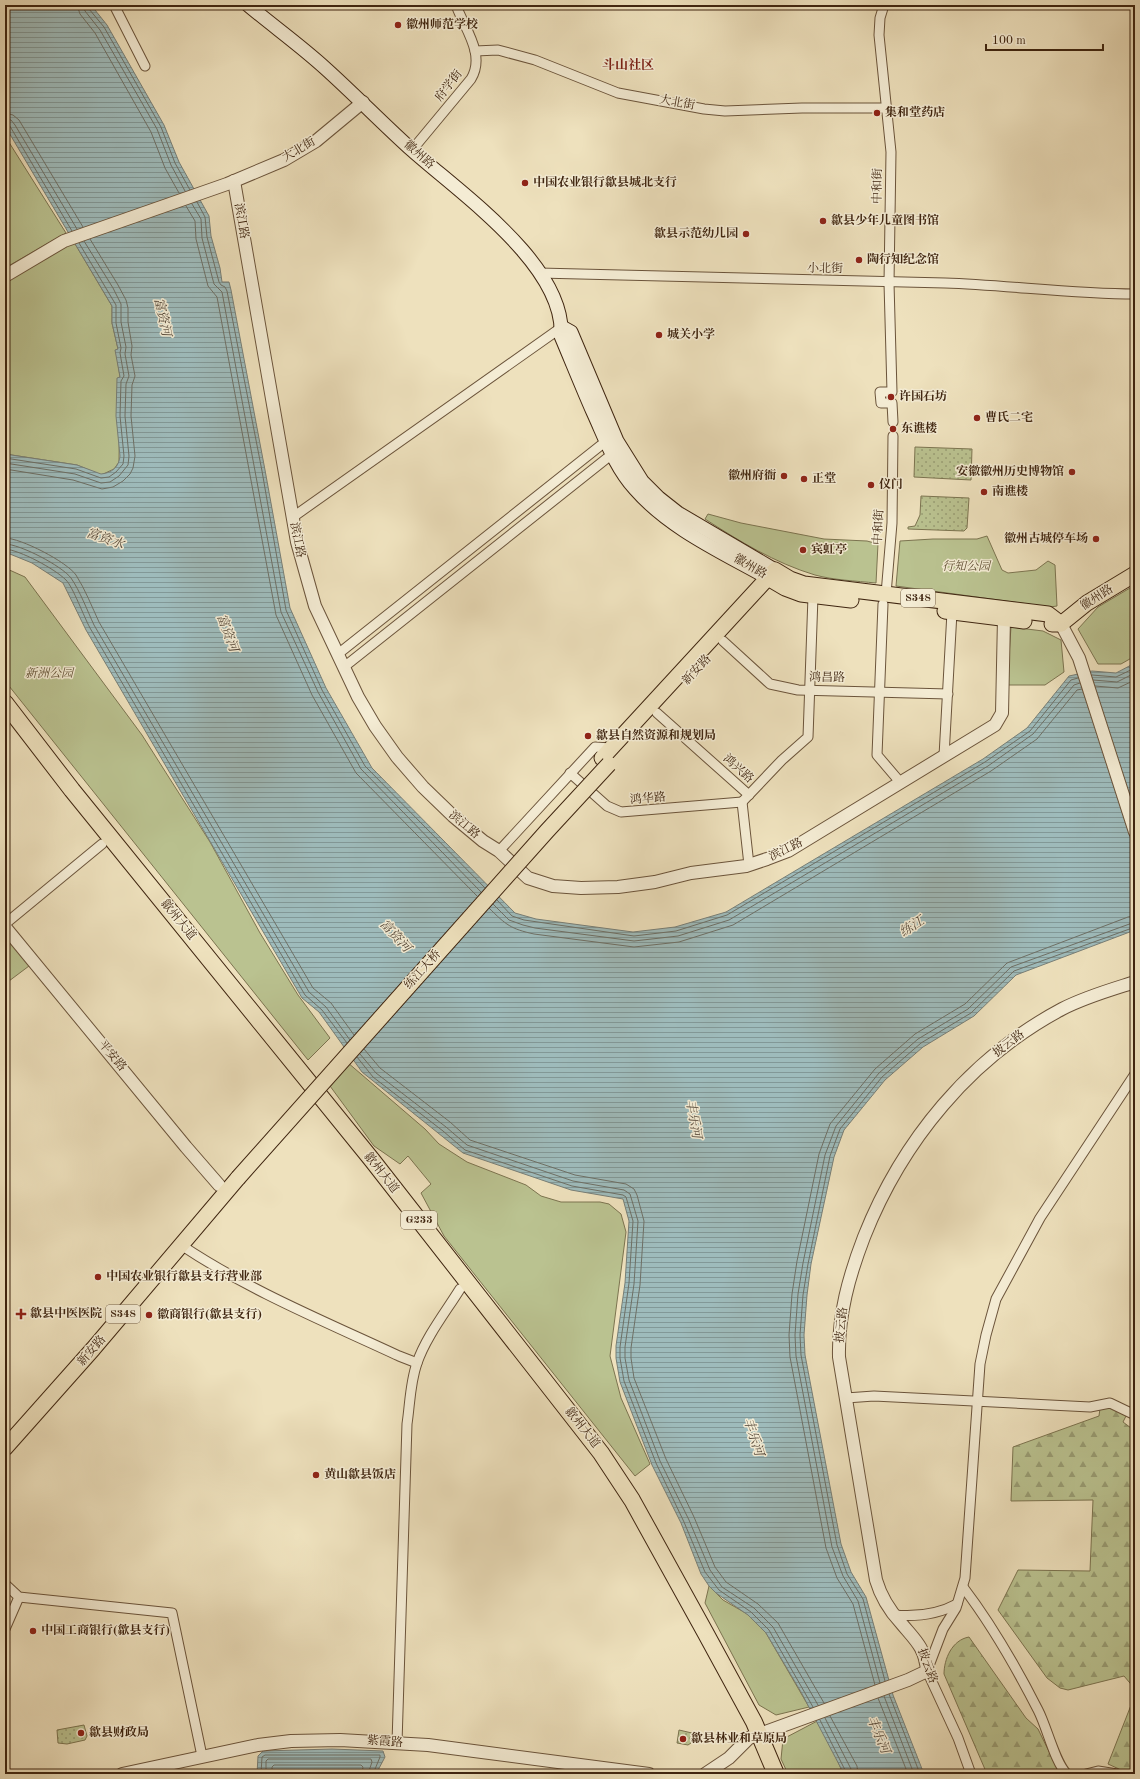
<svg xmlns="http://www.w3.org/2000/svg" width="1140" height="1779" font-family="'Old Standard TT','Noto Serif SC',serif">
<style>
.grass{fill:url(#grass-dots);stroke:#7c7450}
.forest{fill:url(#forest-firs);stroke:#7c7450}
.park{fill:#bac290;stroke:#7c7450}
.water{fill:url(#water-rules);stroke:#787f77}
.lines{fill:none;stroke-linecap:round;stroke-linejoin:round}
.shore{stroke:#6e7066;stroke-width:1}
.minor-casing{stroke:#6b543b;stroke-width:11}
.tertiary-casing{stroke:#6b543b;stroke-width:14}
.secondary-casing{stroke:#3f2510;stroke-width:15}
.primary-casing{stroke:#3f2510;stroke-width:17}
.trunk-casing{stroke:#3f2510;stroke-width:18}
.minor{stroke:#f4ecd4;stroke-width:9}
.tertiary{stroke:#f4ecd4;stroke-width:12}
.secondary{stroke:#f4ecd4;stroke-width:13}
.primary{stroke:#eee1bd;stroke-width:15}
.trunk{stroke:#eee1bd;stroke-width:16}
.primary-bridge-casing{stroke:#3f2510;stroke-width:17;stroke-linecap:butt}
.primary-bridge{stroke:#eee1bd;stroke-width:15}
.poi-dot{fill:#8f2418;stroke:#f4ecd4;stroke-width:1.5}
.labels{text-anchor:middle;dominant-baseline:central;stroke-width:3;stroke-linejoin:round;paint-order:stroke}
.shield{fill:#f4ecd4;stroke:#75614b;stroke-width:1}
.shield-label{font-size:11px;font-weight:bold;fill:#3f2510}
.poi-label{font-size:12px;font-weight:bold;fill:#3f2510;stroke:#f4ecd4;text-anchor:start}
.street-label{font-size:12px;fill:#3f2510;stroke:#f4ecd4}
.park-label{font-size:12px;font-style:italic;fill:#5e4c30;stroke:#f4ecd4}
.neighbourhood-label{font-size:13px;font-weight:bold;fill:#7a1f14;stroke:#f4ecd4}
.water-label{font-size:13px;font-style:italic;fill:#574a3b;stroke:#f4ecd4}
</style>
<defs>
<pattern id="grass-dots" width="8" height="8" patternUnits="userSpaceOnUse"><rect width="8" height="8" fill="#bac290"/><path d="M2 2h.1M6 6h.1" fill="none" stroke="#999d74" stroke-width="1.8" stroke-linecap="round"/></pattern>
<pattern id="forest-firs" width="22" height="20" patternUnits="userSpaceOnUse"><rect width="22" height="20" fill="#bac290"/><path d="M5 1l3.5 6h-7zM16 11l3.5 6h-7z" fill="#999d74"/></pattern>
<pattern id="water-rules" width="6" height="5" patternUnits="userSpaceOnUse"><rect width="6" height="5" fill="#9ebbbb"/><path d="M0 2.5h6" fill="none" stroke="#829897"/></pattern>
</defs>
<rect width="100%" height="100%" fill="#eee1bd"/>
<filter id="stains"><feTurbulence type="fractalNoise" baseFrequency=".005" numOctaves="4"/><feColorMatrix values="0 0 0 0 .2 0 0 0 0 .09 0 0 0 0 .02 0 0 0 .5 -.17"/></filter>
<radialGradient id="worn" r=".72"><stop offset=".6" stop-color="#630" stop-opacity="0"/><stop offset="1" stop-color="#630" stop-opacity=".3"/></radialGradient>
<g class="grass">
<path d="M915,447L972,449L971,480L914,477Z"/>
<path d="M921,496L969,498L967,528L964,531L908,529V527L915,526L920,515Z"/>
<path d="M84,1725L87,1736L85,1740L67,1744L58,1743L57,1730Z"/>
<path d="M679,1730L692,1733L693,1737L691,1743L688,1745L677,1743Z"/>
</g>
<g class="forest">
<path d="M1101,1401L1127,1414L1123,1422L1135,1431V1689L1124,1676L1068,1690L1060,1688L1047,1678L998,1610L1018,1570L1090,1571L1093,1500L1011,1501L1013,1447L1099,1416Z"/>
<path d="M969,1637L1026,1718L1038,1729L1060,1774H987L944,1674C944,1659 952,1640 969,1637Z"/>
<path d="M1135,1695V1774H1130L1108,1764Z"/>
</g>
<g class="park">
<path d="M5,136L66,233L5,268Z"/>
<path d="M74,242L112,306V323L118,349L116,350L120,377L119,462L114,469L101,475L77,465L5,454V280Z"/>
<path d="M708,514L741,523L824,539L867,541L878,544L876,583C856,581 833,580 815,575C775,563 739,541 705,519Z"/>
<path d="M987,536L1002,570L1008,573L1036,570L1048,561L1055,565L1057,606L1050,607L896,586L900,541L933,539H977Z"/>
<path d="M5,568L25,577L142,735L210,842L260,933L298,995L330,1038L308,1060L5,681Z"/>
<path d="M1135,585V656L1121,664H1098L1078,629L1098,607Z"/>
<path d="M1011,627L1043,631L1061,640L1064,672L1045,685H1007Z"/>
<path d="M5,933L28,961L29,966L5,984Z"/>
<path d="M347,1062L425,1129L439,1144L467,1162L526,1185L541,1196L561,1202H600L609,1204L621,1214L626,1232L610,1356L621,1398L650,1464L635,1476L444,1236L421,1193L431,1184L408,1156L400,1164L374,1146L330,1086Z"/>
<path d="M709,1586L723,1600L749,1615L766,1633L809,1707L776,1715L759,1705L705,1603Z"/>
<path d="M821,1719L843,1774H788L781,1759L783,1739Z"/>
</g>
<g class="water">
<path d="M5,5H91L107,25L164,125L179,162L209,216L211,236L220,268L222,282H229L231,290L265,470L290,608L326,688L372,768L515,913L536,919L633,932L675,927L726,912L983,759L1027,728L1069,676L1092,671L1116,673L1135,663V930L1016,975L974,1016L923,1047L885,1080L844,1130L834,1157L811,1264L807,1295L804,1335L805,1355L841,1544L851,1572L866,1597L893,1695L924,1774H844L801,1692L766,1633L748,1615L716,1593L709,1586L701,1574L681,1523L652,1465L620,1382L616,1358V1346L625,1283L629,1221L623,1199L571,1190L463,1153L362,1072L319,1012L302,998L86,630L63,583L32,563L5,552V454L77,465L101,474C112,473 119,467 120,456L116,416L117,378L120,377L115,350L118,349L112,323V306L5,126Z"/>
<path d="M332,1749L383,1751L385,1757L376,1774H257L258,1756L263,1751Z"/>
</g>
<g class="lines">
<g class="shore">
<path d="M77,5L80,14L95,33L151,132L165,168L179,193"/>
<path d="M83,5L85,11L100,30L157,129L171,165L185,191"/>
<path d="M88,5L89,9L104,27L161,127L175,163L190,190"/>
<path d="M5,113L13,115L19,120L83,227"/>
<path d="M5,119L11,120L15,125L77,229"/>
<path d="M5,124L9,125L11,128L72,231"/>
<path d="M197,202L205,217L207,237L219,282L221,285L225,287L227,291L262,471L286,610L322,690L365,766L485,888"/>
<path d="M192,204L201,219L202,238L214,284L222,292L281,612L318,692L361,769L481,892"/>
<path d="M186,206L195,221L196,239L208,286L217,297L276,615L312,695L356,773L477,896"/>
<path d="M5,458L76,469L101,478L109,477L116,472L123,464L124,456L120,416L121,381L124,376L120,353L121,348L116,323V305L79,243"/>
<path d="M5,463L75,474L101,483L110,482L119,476L128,465L129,456L125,416L126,384L129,376L125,354L126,347L121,322V304L113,288L84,241"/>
<path d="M5,469L73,480L102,489L113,487L123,481L130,474L133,468L135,456L131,416L132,385L135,376L131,355L132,346L128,322V308L126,300L118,285L90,239"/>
<path d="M5,538C21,538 67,562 76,575C85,589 92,607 99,622L313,988L331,1003L354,1035"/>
<path d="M5,544C20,544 62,566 71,578C80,591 87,610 94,625L309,992L326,1007L350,1040"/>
<path d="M5,549C20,550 55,569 66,580C73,587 84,617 90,628L305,995L322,1010L347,1043"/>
<path d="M1092,675L1116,677L1135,668"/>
<path d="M1093,680L1117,682L1135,673"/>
<path d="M1095,686L1118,688L1135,680"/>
<path d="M497,900L512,916L524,920L634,936L676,931L727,915L985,762L1030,731L1071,680L1078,678"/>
<path d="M493,904L509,920L523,925L535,928L634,941L678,936L729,920L988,766L1033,734L1074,685L1080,683"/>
<path d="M489,908C506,925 511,929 534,934L634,947L679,942L733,925L991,771L1037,739L1077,690L1082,689"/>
<path d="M364,1049L380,1068L450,1122L470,1140L575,1175L626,1184L634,1189L637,1195L644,1221L640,1285L631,1348V1358L634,1378L666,1459L694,1517L715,1567L726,1582L758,1604L778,1623L824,1703"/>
<path d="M360,1054L376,1073L446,1127L467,1145L573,1181L624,1190L630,1194L638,1221L634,1284L625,1347V1358L629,1380L660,1461L689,1520L710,1570L722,1587L754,1608L773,1627L818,1705"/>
<path d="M357,1057L373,1077L443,1131L465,1150L572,1186L623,1195L626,1197L633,1221L629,1283L620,1347V1358L624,1381L656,1463L684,1522L705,1572L719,1590L751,1612L769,1630L813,1707"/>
<path d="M885,1681L863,1599L847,1574L837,1545L801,1355L800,1335L803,1295L808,1264L830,1156L840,1129L882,1077L921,1043L971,1013L1014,971L1135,927"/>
<path d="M880,1683L858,1601L843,1576L832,1547L796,1356L795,1335L798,1294L803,1263L825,1155L836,1126L879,1073L918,1039L968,1009L1011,967L1135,922"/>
<path d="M875,1685L853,1604L837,1578L826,1548L790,1357L789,1335L792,1294L797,1261L819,1154L830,1124L875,1069L915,1034L965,1004L1007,963L1128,917L1135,916"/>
<path d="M889,1694L920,1774"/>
<path d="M884,1696L914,1774"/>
<path d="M878,1698L908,1774"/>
<path d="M830,1716L857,1766L858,1774"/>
<path d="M825,1718L851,1769L852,1774"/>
<path d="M820,1720L847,1774"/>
<path d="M261,1774L262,1757L265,1755H380V1757L373,1774"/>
<path d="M266,1774V1761L268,1759H371L372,1762L368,1774"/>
<path d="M272,1774V1767L274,1765H361L363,1767L362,1774"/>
</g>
<g class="minor-casing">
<g id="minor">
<path d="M114,5L145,66"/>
<path d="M884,5L880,18L879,35L891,152L889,283L892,392H880L881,403H892L893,422"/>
<path d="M475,51L498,50L535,60L618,93L704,109L725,111L802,108H887"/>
<path d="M412,150L471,79C486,54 464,28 456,5"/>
<path d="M539,273C674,277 809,279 945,283C1008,285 1071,294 1135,294"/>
<path d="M293,517L562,327"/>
<path d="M886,594L892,523L893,436"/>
<path d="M883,604L877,755L900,782"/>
<path d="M723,641L770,684L798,690L948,694"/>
<path d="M338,654L610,438"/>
<path d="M344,667L616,451"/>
<path d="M657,713L749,795"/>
<path d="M944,756L952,612"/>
<path d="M570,773L607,806L621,812L742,802"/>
<path d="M742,802L782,760L808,737L813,596"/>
<path d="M742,802L749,865"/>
<path d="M499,851L595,747L611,748"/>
<path d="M5,924L102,844"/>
<path d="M181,1245C248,1290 326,1322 399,1356L417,1363"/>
<path d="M846,1398L874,1396L1090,1407L1110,1403L1135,1415"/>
<path d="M5,1584L19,1597L172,1613L202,1756"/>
<path d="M963,1587C992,1625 1016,1667 1038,1710C1047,1727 1055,1763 1067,1774"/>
<path d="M894,1615C917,1617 937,1615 957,1604"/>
<path d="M5,1629L19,1597"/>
<path d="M397,1743L407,1424C410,1404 410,1383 417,1363C426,1337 445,1313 460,1289"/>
<path d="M971,1774L958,1738L927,1671L943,1629L956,1608L965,1578L980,1364L986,1335L996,1299L1040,1218L1135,1074"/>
<path d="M1086,1774L1098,1771L1117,1774"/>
</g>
</g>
<g class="tertiary-casing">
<g id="tertiary">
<path d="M234,181L297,542L315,606L358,697L375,726L397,757L423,787L453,816L483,841L499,851L528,878L553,886L581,888L618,887L655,882L691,873L746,866L767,859L788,851L995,725L1002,713L1004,618"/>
<path d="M5,276L64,241L227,184L284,160L316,141L363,102"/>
<path d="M1061,624L1079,658L1135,832"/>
<path d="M5,927L186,1147L219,1185"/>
<path d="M122,1774L258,1745L291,1741L340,1740L428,1745L649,1774"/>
<path d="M705,1774L729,1758L749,1738L908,1680L927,1671C925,1647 915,1640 901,1623C889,1610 881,1597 876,1580L839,1357C838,1315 849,1276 864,1237C902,1141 970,1058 1062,1009C1085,997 1110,990 1135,982"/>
</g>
</g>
<g class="secondary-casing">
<g id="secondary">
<path d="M248,5C273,26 301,46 325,68C355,95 383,124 413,151C460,193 566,266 561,336C572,362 582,387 593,412C605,438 615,467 635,489C670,529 722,552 768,578"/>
<path d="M562,327L571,332L617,441L642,481L659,498L678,513L775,570"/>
</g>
</g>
<g class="primary-casing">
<g id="primary">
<path d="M768,578L785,588L801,594L851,600"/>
<path d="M945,611L1024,621"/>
<path d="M1052,624H1061L1087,603L1135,574"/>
<path d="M602,758L775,570L790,579L804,584L1048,614L1061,624"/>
<path d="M5,1448L93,1349L238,1178"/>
</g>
</g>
<g class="trunk-casing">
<path id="trunk" d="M5,703L72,790L372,1160L601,1453L632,1500L705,1632L754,1722L776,1774"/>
</g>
<use href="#minor" class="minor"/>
<use href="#tertiary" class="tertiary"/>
<use href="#secondary" class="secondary"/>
<use href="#primary" class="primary"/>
<use href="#trunk" class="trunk"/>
<g class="primary-bridge-casing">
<path id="primary-bridge" d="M238,1178L547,831L609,764"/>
</g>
<use href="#primary-bridge" class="primary-bridge"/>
</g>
<g class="poi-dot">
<circle cx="398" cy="25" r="4"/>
<circle cx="877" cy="113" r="4"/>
<circle cx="525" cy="183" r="4"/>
<circle cx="823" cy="221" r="4"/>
<circle cx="746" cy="234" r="4"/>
<circle cx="859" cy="260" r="4"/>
<circle cx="659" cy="335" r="4"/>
<circle cx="891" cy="397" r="4"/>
<circle cx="977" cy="418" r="4"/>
<circle cx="893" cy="429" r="4"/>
<circle cx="1072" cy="472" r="4"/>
<circle cx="784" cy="476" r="4"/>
<circle cx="804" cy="479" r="4"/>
<circle cx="871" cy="485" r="4"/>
<circle cx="984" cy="492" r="4"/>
<circle cx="1096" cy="539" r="4"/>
<circle cx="803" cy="550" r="4"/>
<circle cx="588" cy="736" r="4"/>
<circle cx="98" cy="1277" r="4"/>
<path d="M19 1308h4v4h4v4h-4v4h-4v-4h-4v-4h4z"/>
<circle cx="149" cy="1315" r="4"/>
<circle cx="316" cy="1475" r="4"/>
<circle cx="33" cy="1631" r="4"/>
<circle cx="81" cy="1733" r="4"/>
<circle cx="683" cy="1739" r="4"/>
</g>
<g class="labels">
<g class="shield">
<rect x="901" y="589" width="34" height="18" rx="3"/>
<rect x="401" y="1211" width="36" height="18" rx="3"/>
<rect x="106" y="1305" width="34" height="18" rx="3"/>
</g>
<g class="shield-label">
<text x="918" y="598">S348</text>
<text x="419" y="1220">G233</text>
<text x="123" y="1314">S348</text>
</g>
<g class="poi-label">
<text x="406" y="25">徽州师范学校</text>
<text x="885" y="113">集和堂药店</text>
<text x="533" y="183">中国农业银行歙县城北支行</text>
<text x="831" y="221">歙县少年儿童图书馆</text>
<text x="738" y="234" text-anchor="end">歙县示范幼儿园</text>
<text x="867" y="260">陶行知纪念馆</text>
<text x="667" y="335">城关小学</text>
<text x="899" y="397">许国石坊</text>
<text x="985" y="418">曹氏二宅</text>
<text x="901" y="429">东谯楼</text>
<text x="1064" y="472" text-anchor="end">安徽徽州历史博物馆</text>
<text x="776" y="476" text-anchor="end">徽州府衙</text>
<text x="812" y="479">正堂</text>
<text x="879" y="485">仪门</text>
<text x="992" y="492">南谯楼</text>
<text x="1088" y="539" text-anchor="end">徽州古城停车场</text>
<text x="811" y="550">宾虹亭</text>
<text x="596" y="736">歙县自然资源和规划局</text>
<text x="106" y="1277">中国农业银行歙县支行营业部</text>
<text x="30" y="1314">歙县中医医院</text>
<text x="157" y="1315">徽商银行(歙县支行)</text>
<text x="324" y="1475">黄山歙县饭店</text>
<text x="41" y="1631">中国工商银行(歙县支行)</text>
<text x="89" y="1733">歙县财政局</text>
<text x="691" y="1739">歙县林业和草原局</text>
</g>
<g class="street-label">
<text transform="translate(449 86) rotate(-52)">府学街</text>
<text transform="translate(677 103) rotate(10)">大北街</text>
<text transform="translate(299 150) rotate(-31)">大北街</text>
<text transform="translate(419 155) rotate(42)">徽州路</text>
<text transform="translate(878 186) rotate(-89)">中和街</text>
<text transform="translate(241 221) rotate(80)">滨江路</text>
<text transform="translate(825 269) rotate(1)">小北街</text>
<text transform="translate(879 527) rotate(-87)">中和街</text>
<text transform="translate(297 540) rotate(79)">滨江路</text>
<text transform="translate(750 567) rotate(30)">徽州路</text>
<text transform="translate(1097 598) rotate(-33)">徽州路</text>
<text transform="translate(697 670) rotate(-47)">新安路</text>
<text transform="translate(827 678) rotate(1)">鸿昌路</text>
<text transform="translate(738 769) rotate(42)">鸿兴路</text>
<text transform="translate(648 799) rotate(-5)">鸿华路</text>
<text transform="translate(464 825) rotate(40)">滨江路</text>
<text transform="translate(786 850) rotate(-26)">滨江路</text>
<text transform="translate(178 920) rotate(51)">歙州大道</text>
<text transform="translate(423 970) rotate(-48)">练江大桥</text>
<text transform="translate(1009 1044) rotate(-37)">披云路</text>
<text transform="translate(112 1056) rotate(50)">平安路</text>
<text transform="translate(381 1173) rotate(52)">歙州大道</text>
<text transform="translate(842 1325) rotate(-84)">披云路</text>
<text transform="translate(92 1351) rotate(-49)">新安路</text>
<text transform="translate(582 1428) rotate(52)">歙州大道</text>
<text transform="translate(927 1666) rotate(70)">披云路</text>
<text transform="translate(385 1742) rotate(4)">紫霞路</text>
</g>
<g class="park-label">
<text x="966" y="567">行知公园</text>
<text x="49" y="674">新洲公园</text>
</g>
<g class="neighbourhood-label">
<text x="628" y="65">斗山社区</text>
</g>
<g class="water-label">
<text transform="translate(162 317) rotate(78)">富资河</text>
<text transform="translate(105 539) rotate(19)">富资水</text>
<text transform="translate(227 633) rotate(70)">富资河</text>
<text transform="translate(912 927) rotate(-33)">练江</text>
<text transform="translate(395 936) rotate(47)">富资河</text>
<text transform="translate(693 1119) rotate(80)">丰乐河</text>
<text transform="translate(753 1437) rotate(72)">丰乐河</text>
<text transform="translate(878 1735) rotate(67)">丰乐河</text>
</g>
</g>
<rect width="1140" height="1779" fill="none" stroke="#eee1bd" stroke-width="20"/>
<rect x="6" y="6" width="1128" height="1767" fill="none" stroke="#3f2510" stroke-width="2"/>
<rect x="10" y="10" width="1120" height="1759" fill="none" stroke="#3f2510"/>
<path d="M986 44v6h117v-6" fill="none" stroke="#3f2510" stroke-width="2"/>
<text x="992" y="44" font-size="12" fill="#3f2510" stroke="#f4ecd4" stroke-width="3" paint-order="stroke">100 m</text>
<rect width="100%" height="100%" filter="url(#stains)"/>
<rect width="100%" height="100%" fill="url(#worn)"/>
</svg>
